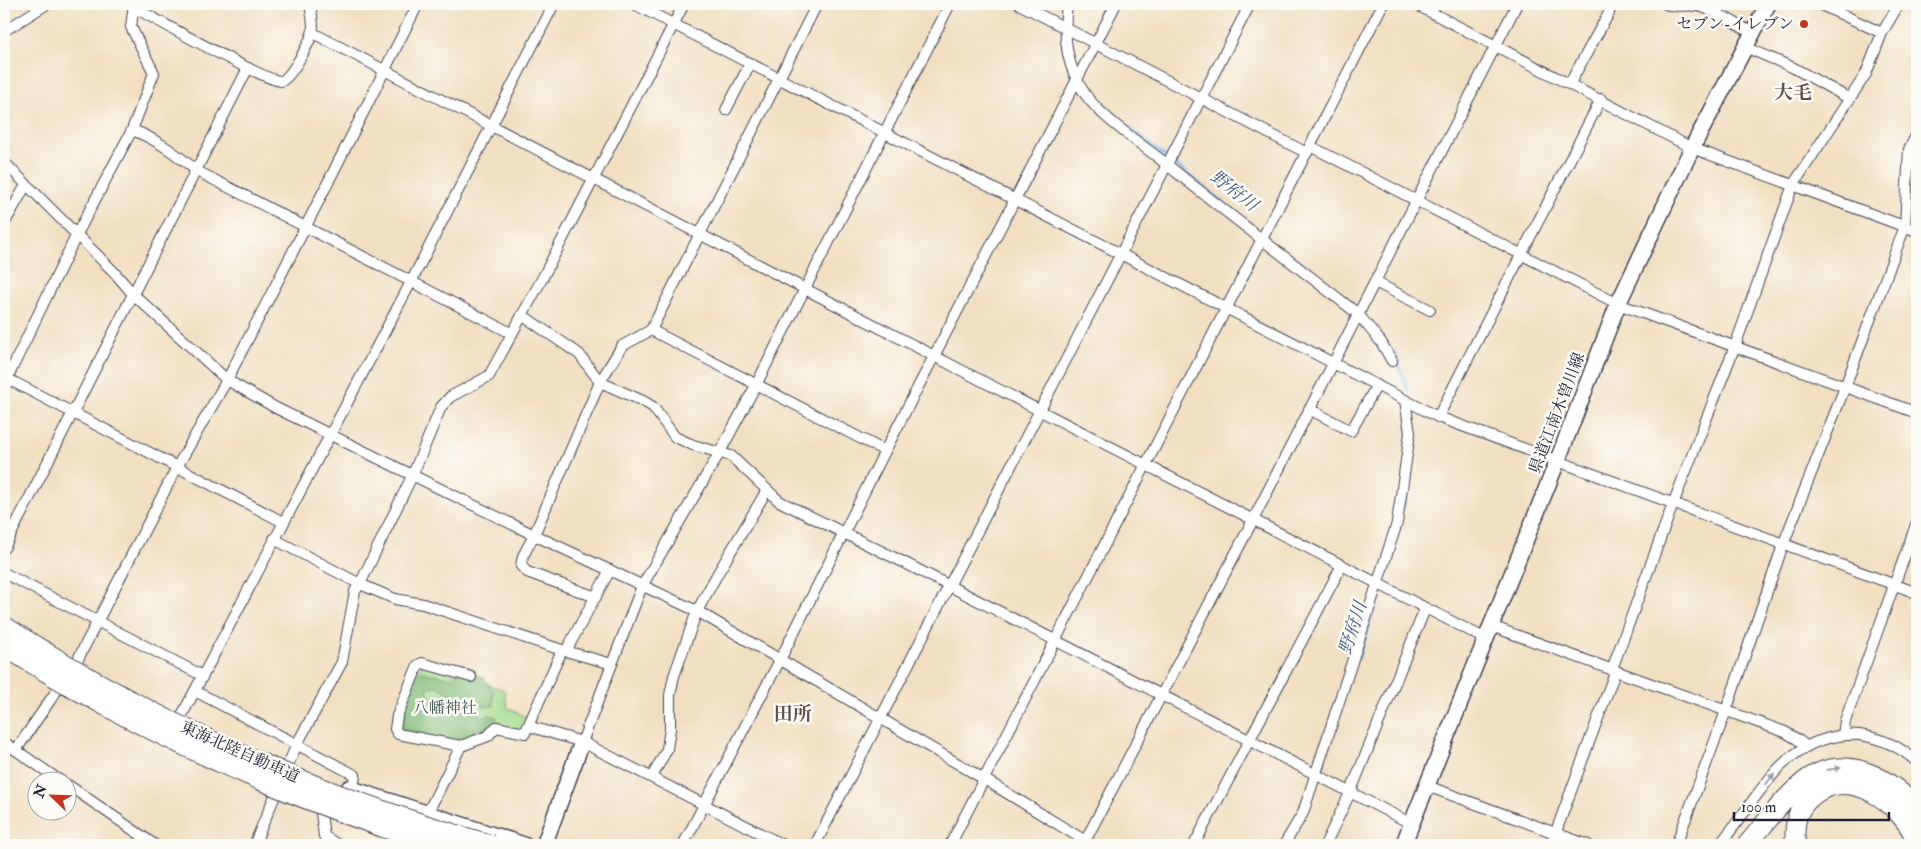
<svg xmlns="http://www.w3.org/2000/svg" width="1921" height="849" font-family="'IM FELL Double Pica','Noto Serif JP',serif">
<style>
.green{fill:#a2db8d;stroke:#627e64}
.forest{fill:#81bb78;stroke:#526e5a}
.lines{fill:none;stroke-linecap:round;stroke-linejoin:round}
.stream{stroke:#75aee5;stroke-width:3}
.street-casing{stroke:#413e4f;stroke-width:12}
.secondary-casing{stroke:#413e4f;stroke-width:18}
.highway-casing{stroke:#413e4f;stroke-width:21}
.street{stroke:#fff;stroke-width:10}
.secondary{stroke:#fff;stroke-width:15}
.highway{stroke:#fff;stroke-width:19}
.highway-bridge-casing{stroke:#413e4f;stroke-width:21;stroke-linecap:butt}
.highway-bridge{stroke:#fff;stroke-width:19}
.oneway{fill:#9c9ca7}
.poi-dot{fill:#c8321e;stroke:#fdfcf7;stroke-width:2}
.labels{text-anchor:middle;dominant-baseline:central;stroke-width:5;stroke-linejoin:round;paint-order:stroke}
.poi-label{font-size:16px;fill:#22223b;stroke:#fdfcf7;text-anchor:end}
.street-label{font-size:16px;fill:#22223b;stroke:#fdfcf7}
.park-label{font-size:16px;fill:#485a54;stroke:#fdfcf7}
.water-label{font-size:18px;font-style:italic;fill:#435a7f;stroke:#fdfcf7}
.quarter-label{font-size:19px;font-weight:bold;fill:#634f4a;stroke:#fdfcf7}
</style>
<rect width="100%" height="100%" fill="#fdfcf7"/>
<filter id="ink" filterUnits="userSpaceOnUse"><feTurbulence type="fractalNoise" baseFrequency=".02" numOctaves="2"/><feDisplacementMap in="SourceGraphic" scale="10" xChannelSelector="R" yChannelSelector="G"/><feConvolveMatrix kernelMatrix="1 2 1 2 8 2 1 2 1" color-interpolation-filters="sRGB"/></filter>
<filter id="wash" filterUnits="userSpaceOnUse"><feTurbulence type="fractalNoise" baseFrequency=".0096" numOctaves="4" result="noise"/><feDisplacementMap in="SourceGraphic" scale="20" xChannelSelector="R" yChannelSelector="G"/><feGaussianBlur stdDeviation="1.12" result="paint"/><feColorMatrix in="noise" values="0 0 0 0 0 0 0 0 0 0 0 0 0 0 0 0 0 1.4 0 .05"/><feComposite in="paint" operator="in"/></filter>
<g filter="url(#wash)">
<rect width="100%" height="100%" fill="#f1dfc1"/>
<path class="green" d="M422,663L504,690L508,708L528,718L525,733L496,727L461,746L398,734Z"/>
<path class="forest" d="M463,667H471L477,675L484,678L494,693L493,698L494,706L485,707L477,702L465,701L457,695L447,692L437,686L427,688L428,695L439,703H450L459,711H472L482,717L489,715L497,717L496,724L484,736L466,742L457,740L450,744L402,734L394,719L416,671L452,678Z"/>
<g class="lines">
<g class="stream">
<path d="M1071,44L1078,69"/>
<path d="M1081,78L1100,102L1128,127L1254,227"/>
<path d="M1294,258L1352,303"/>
<path d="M1393,352L1397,359L1408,391"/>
<path d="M1404,506L1410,467"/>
<path d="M1358,659L1379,593"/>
<path d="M1321,775L1325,762"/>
</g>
</g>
</g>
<g filter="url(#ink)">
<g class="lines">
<g class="street-casing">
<g id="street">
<path d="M634,4L1438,417L1917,593"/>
<path d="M1019,4L1307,153"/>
<path d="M1067,4C1063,37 1066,66 1085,94C1102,118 1137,141 1160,159C1225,212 1292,262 1358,314L1381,342L1392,361"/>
<path d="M1415,4L1692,148L1917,231"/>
<path d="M1666,4C1677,8 1688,4 1698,6C1717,11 1736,24 1753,33"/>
<path d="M1819,4L1882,33"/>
<path d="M133,7C154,18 267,82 281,81C290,80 309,43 312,34C315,26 311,12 310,4"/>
<path d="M4,31L47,4"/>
<path d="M313,33L986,383L1486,639"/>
<path d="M1745,47L1794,68L1850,99"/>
<path d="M1570,83L1609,13L1610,4"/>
<path d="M726,110L750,64"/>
<path d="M132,130C157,139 176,154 197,171L511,333"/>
<path d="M1310,146L1618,304L1917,413"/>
<path d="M4,162L114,272L133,294L227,380L276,408L534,535L697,611L984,779L1092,845"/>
<path d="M4,224L26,185"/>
<path d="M1375,282L1430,310"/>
<path d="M522,315L579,354L600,382L622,346L651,330L817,4"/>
<path d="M651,330L885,451"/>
<path d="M4,377L283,522"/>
<path d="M4,385L76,236L132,130L154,73L131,27L134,4"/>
<path d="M1309,409L1351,431L1377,385"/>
<path d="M1438,417L1601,99"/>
<path d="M274,539L360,584L395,599L423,604L562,650L612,664"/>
<path d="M4,548L248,68"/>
<path d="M4,573L203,676"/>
<path d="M596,597L527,572L521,566L523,556L534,535L600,382L643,401L653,407L675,437L693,445L731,456L779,501L905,563L1412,824"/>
<path d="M1491,626L1785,732L1797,739L1806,746"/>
<path d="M566,651L610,570"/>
<path d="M471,677L422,663L418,665L397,716L395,729L398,734L461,746L488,736L496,727L525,733L562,650"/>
<path d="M195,691L355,775L353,790"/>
<path d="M181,717L411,282L554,4"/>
<path d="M528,726L582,742L783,845"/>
<path d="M1843,735L1845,721L1917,522"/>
<path d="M4,742L62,782"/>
<path d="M582,742L642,586L720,452L756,385L950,4"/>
<path d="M16,750L77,661L177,467L227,380L306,226L418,4"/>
<path d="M652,777L667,749L670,729V695L674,676L697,611L718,573L767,490"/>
<path d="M68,785L155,845"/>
<path d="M1427,786L1588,845"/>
<path d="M321,813L324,836L338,845"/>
<path d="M425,818L461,746"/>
<path d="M254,845L297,744L342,662L355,591L360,584L413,474L441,407L450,397L489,376L543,277L684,4"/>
<path d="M683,845L781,658L885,451L1116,4"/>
<path d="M815,845L1250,4"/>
<path d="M950,845L1383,4"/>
<path d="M1083,845L1253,520L1517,4"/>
<path d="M1194,845L1342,565"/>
<path d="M1284,845L1303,813L1397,523L1410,433L1405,400"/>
<path d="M1325,845L1350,793L1425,609"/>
<path d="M1551,845L1614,675L1612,669L1673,504L1735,346L1793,185L1866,74L1882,33L1899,4"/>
<path d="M1676,845L1726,711L1783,545L1845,387L1905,226L1909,149L1917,134"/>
<path d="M1719,845C1753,807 1775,751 1829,738C1839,735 1849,734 1859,735C1881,738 1901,747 1917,762"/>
</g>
</g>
<g class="secondary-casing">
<g id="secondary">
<path d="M349,788L524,845"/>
<path d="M544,845L582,742"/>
<path d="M1403,845L1557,462L1618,304L1692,148L1768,4"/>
</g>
</g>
<g class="highway-casing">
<g id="highway">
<path d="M1747,845C1764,825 1793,785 1816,774C1853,756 1893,781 1917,809"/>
<path d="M1796,845C1793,826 1796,810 1811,797C1850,764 1902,804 1917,842"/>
</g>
</g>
<use href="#street" class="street"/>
<use href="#secondary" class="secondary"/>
<use href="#highway" class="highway"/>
<g class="highway-bridge-casing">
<g id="highway-bridge">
<path d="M4,626C154,723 320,796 492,845"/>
<path d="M4,646C138,732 283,796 435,845"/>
</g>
</g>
<use href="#highway-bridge" class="highway-bridge"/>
</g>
<defs><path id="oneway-solid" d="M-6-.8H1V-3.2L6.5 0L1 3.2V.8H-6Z" transform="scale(1.25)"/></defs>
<g class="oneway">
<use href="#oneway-solid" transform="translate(1834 769) rotate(-8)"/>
<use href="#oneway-solid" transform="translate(1770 779) rotate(-53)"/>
</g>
</g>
<circle class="poi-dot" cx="1804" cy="24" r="5"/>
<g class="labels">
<g class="poi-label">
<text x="1794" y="24">セブン-イレブン</text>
</g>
<g class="street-label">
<text transform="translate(1557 413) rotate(-69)">県道江南木曽川線</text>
<text transform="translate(240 752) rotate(24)">東海北陸自動車道</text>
</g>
<g class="park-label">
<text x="445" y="708">八幡神社</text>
</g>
<g class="water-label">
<text transform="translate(1234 191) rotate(38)">野府川</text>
<text transform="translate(1353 628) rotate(-72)">野府川</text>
</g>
<g class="quarter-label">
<text x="1793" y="93">大毛</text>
<text x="793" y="714">田所</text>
</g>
</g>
<rect width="1921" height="849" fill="none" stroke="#fdfcf7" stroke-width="20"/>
<g transform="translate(52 796) rotate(293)"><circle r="24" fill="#fdfcf7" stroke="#a5a5ac"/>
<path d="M0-4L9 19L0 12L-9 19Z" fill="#c8321e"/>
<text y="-8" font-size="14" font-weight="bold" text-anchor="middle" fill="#22223b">N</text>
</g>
<path d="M1734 812v8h155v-8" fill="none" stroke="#22223b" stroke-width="2.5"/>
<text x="1741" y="812" font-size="15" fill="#22223b" stroke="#fdfcf7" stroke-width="4" paint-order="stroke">100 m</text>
</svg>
